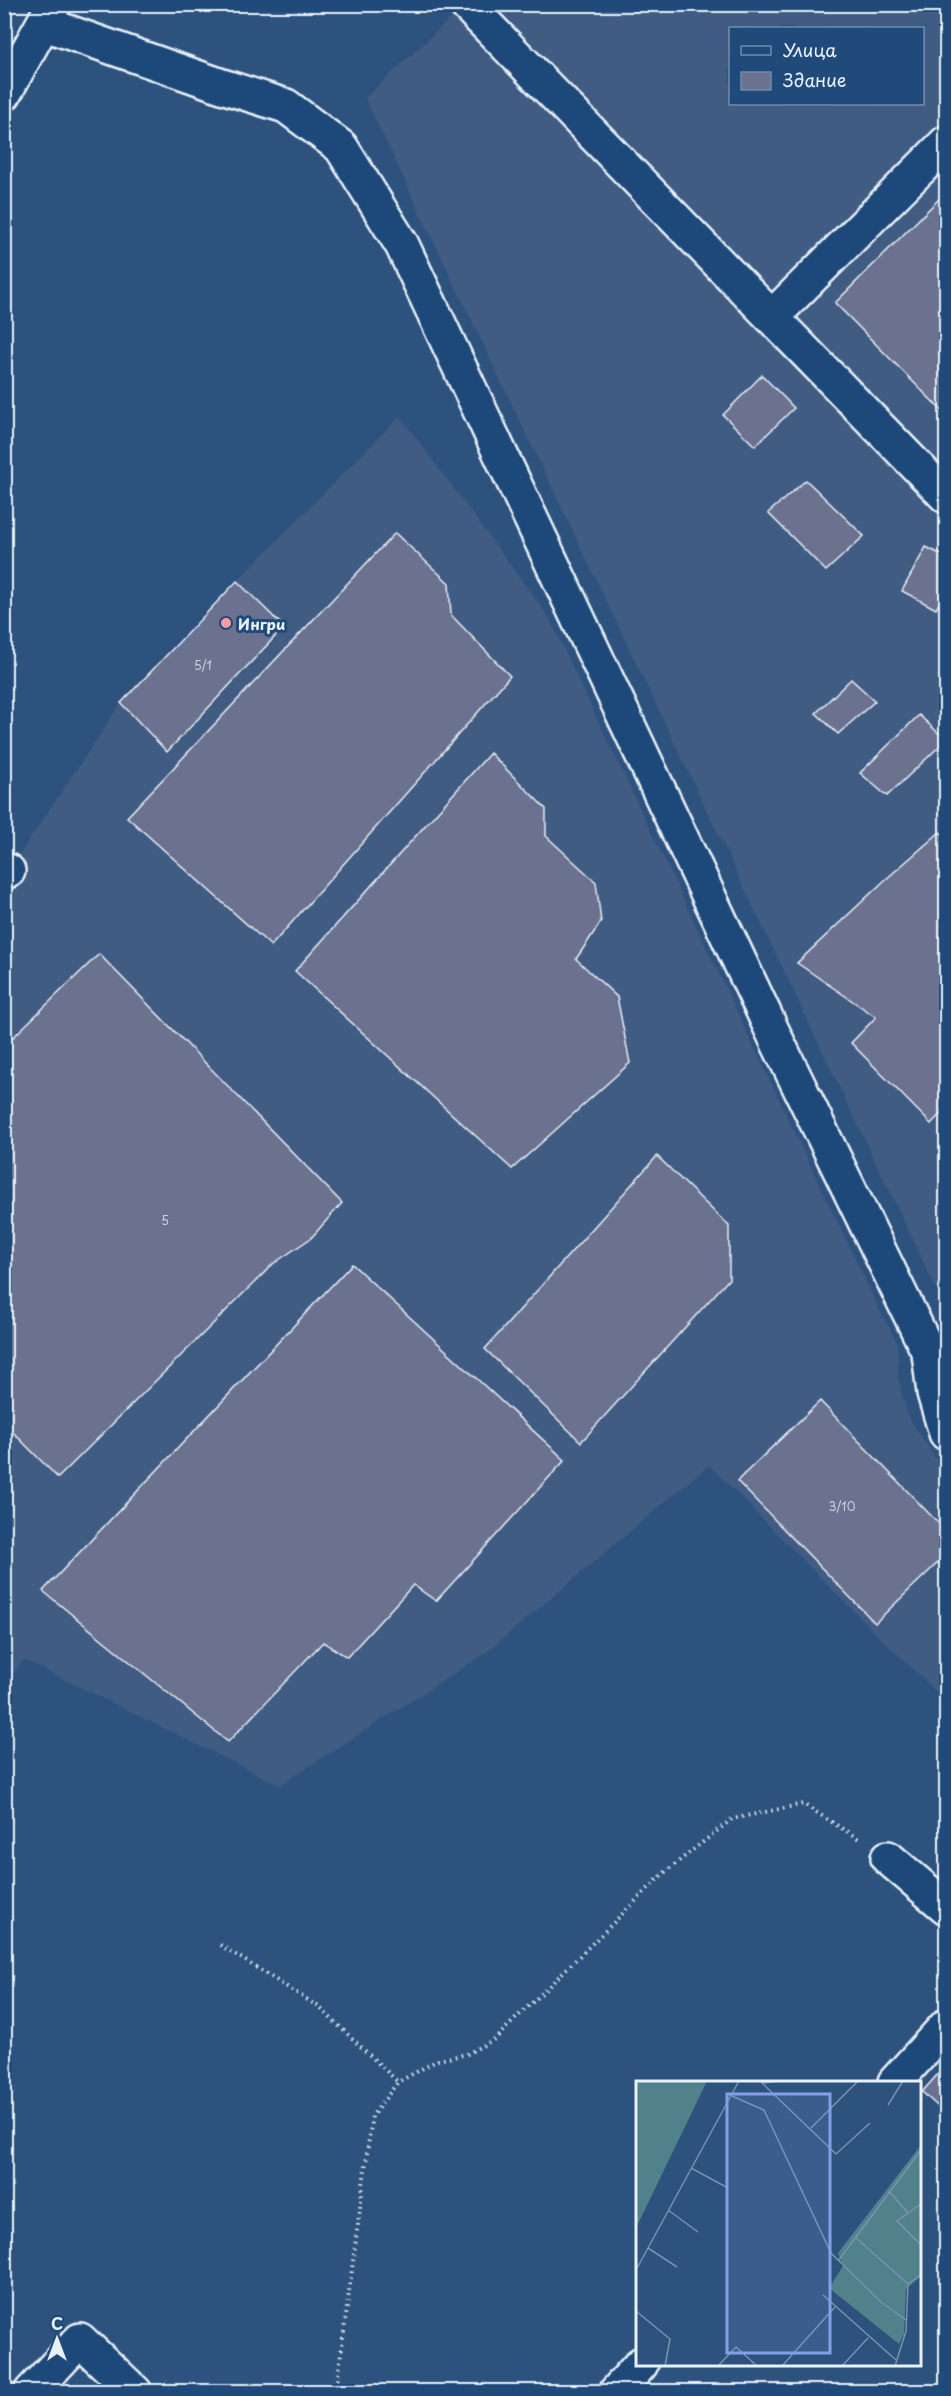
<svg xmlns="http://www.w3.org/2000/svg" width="951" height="2396" font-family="'Playpen Sans',sans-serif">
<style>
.built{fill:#405c83;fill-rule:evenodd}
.building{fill:#6b728f;stroke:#e8f1f8;stroke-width:1.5}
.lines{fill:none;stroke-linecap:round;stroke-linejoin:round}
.minor-casing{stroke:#e8f1f8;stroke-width:38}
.path{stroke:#e8f1f8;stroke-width:4;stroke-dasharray:1.5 4.5;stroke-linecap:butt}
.minor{stroke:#1f4a7a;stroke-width:33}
.poi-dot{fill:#ff9aa2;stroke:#1f4a7a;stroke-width:2}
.labels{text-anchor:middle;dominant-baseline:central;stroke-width:6;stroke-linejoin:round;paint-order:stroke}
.number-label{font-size:12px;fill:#c9d1de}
.poi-label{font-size:15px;font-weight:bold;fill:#e8f1f8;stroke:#1f4a7a;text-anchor:start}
.inset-road{fill:none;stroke:#7892af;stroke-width:1.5}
.view{fill:#82a0e8;fill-opacity:0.15;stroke:#82a0e8;stroke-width:3}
.inset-edge{fill:none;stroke:#e8f1f8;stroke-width:3}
</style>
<rect width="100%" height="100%" fill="#2e527e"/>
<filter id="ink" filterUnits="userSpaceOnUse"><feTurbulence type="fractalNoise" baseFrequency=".0167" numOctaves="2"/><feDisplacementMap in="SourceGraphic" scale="12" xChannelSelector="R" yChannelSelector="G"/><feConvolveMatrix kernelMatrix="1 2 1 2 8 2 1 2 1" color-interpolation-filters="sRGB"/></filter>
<g filter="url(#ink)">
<g class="built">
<path d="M465,5H946V1309L365,98ZM730,28H922V104H730Z"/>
<path d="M400,416L548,616L879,1309L897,1342L898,1377L907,1415L946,1474V1701L872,1630L709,1465L486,1653L280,1785L24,1660L5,1683V876L121,703L237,581Z"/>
</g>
<g class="building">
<path d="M946,192V415L835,303Z"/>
<path d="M762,375L794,408L755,446L723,415Z"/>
<path d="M806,480L864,536L826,571L768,513Z"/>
<path d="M395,533L449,583L451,615L510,676L271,946L127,817Z"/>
<path d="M926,547L946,557V592L936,609L902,591Z"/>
<path d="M237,581L284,627L167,752L121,703Z"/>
<path d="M851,679L875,701L838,734L816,713Z"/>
<path d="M919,715L946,740L887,796L860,773Z"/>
<path d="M490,753L546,809V836L596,882L601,922L576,959L617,997L630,1063L512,1169L295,971Z"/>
<path d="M940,832L946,838V1108L931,1124L851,1043L876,1017L797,963L885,880Z"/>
<path d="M99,954L342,1203L311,1238L273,1264L58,1478L4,1423V1046Z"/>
<path d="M657,1156L729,1226V1279L581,1442L485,1349Z"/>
<path d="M352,1264L565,1460L436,1601L413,1585L347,1657L323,1642L228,1742L43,1591Z"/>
<path d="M820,1401L946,1531V1555L875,1623L737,1481Z"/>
<path d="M946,2065V2114L922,2092Z"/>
</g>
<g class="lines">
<g class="minor-casing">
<g id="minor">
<path d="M466,4L946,496"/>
<path d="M45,24L222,86L286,106L341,147L402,245L778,1043L929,1353L934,1393L946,1433"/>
<path d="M4,94L54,4"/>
<path d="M772,317L946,143"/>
<path d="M4,870L8,871"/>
<path d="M888,1858L946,1907"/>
<path d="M895,2082L946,2026"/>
<path d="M31,2392L80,2340L135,2392"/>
<path d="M616,2392L641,2364"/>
</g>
</g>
<g class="path">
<path d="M220,1945L319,2007L398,2082"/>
<path d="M336,2392L372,2116L398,2082L438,2060L467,2054L495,2039L664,1873L732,1819L803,1804L859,1839"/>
</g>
<use href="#minor" class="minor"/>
</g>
</g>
<circle class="poi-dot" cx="226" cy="623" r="6"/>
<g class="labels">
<g class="number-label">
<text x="203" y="665">5/1</text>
<text x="165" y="1220">5</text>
<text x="842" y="1506">3/10</text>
</g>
<g class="poi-label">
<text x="238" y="623">Ингри</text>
</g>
</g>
<g transform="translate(636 2081)">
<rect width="285" height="285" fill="#2e527e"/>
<path d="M0,0H71L0,147ZM285,64V195L270,208L268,253L263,263L193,207L207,185L202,172Z" fill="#51828c"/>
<path class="inset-road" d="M124,0L200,73L234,42M127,2L145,0M96,15L128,29L195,172L245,221L270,239M252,24L267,0M175,47L222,0M55,87L92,107M253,110L272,132M285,123L261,140L285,164M32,129L62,151M219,156L272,203M12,167L41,186M202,180L285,69M0,189L103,0M187,214L260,279M0,230L34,258L29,285M82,285L100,266L121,285M146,285L199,226M206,285L232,257M259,285L270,250L272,203L285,194"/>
<path class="view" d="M91,13H194V272H91Z"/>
<rect width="285" height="285" class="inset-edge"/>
</g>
<rect width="951" height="2396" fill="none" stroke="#1f4a7a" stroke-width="24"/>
<rect x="12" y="12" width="927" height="2372" fill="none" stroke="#e8f1f8" stroke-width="2" filter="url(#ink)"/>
<rect x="729" y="27" width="195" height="78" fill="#1f4a7a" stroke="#6f8dac" stroke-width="1.5"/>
<rect x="741" y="46" width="30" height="9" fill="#1f4a7a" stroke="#6f8dac" stroke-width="1.5"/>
<text x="783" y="57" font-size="18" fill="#e8f1f8">Улица</text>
<rect x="741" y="72" width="30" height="18" fill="#6b728f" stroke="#6f8dac" stroke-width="1.5"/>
<text x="783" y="87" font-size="18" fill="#e8f1f8">Здание</text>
<g transform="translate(57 2339)" stroke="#1f4a7a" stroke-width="4.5" paint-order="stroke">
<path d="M0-4.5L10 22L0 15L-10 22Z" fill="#e8f1f8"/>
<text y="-9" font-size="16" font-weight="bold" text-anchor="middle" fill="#e8f1f8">С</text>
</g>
</svg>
